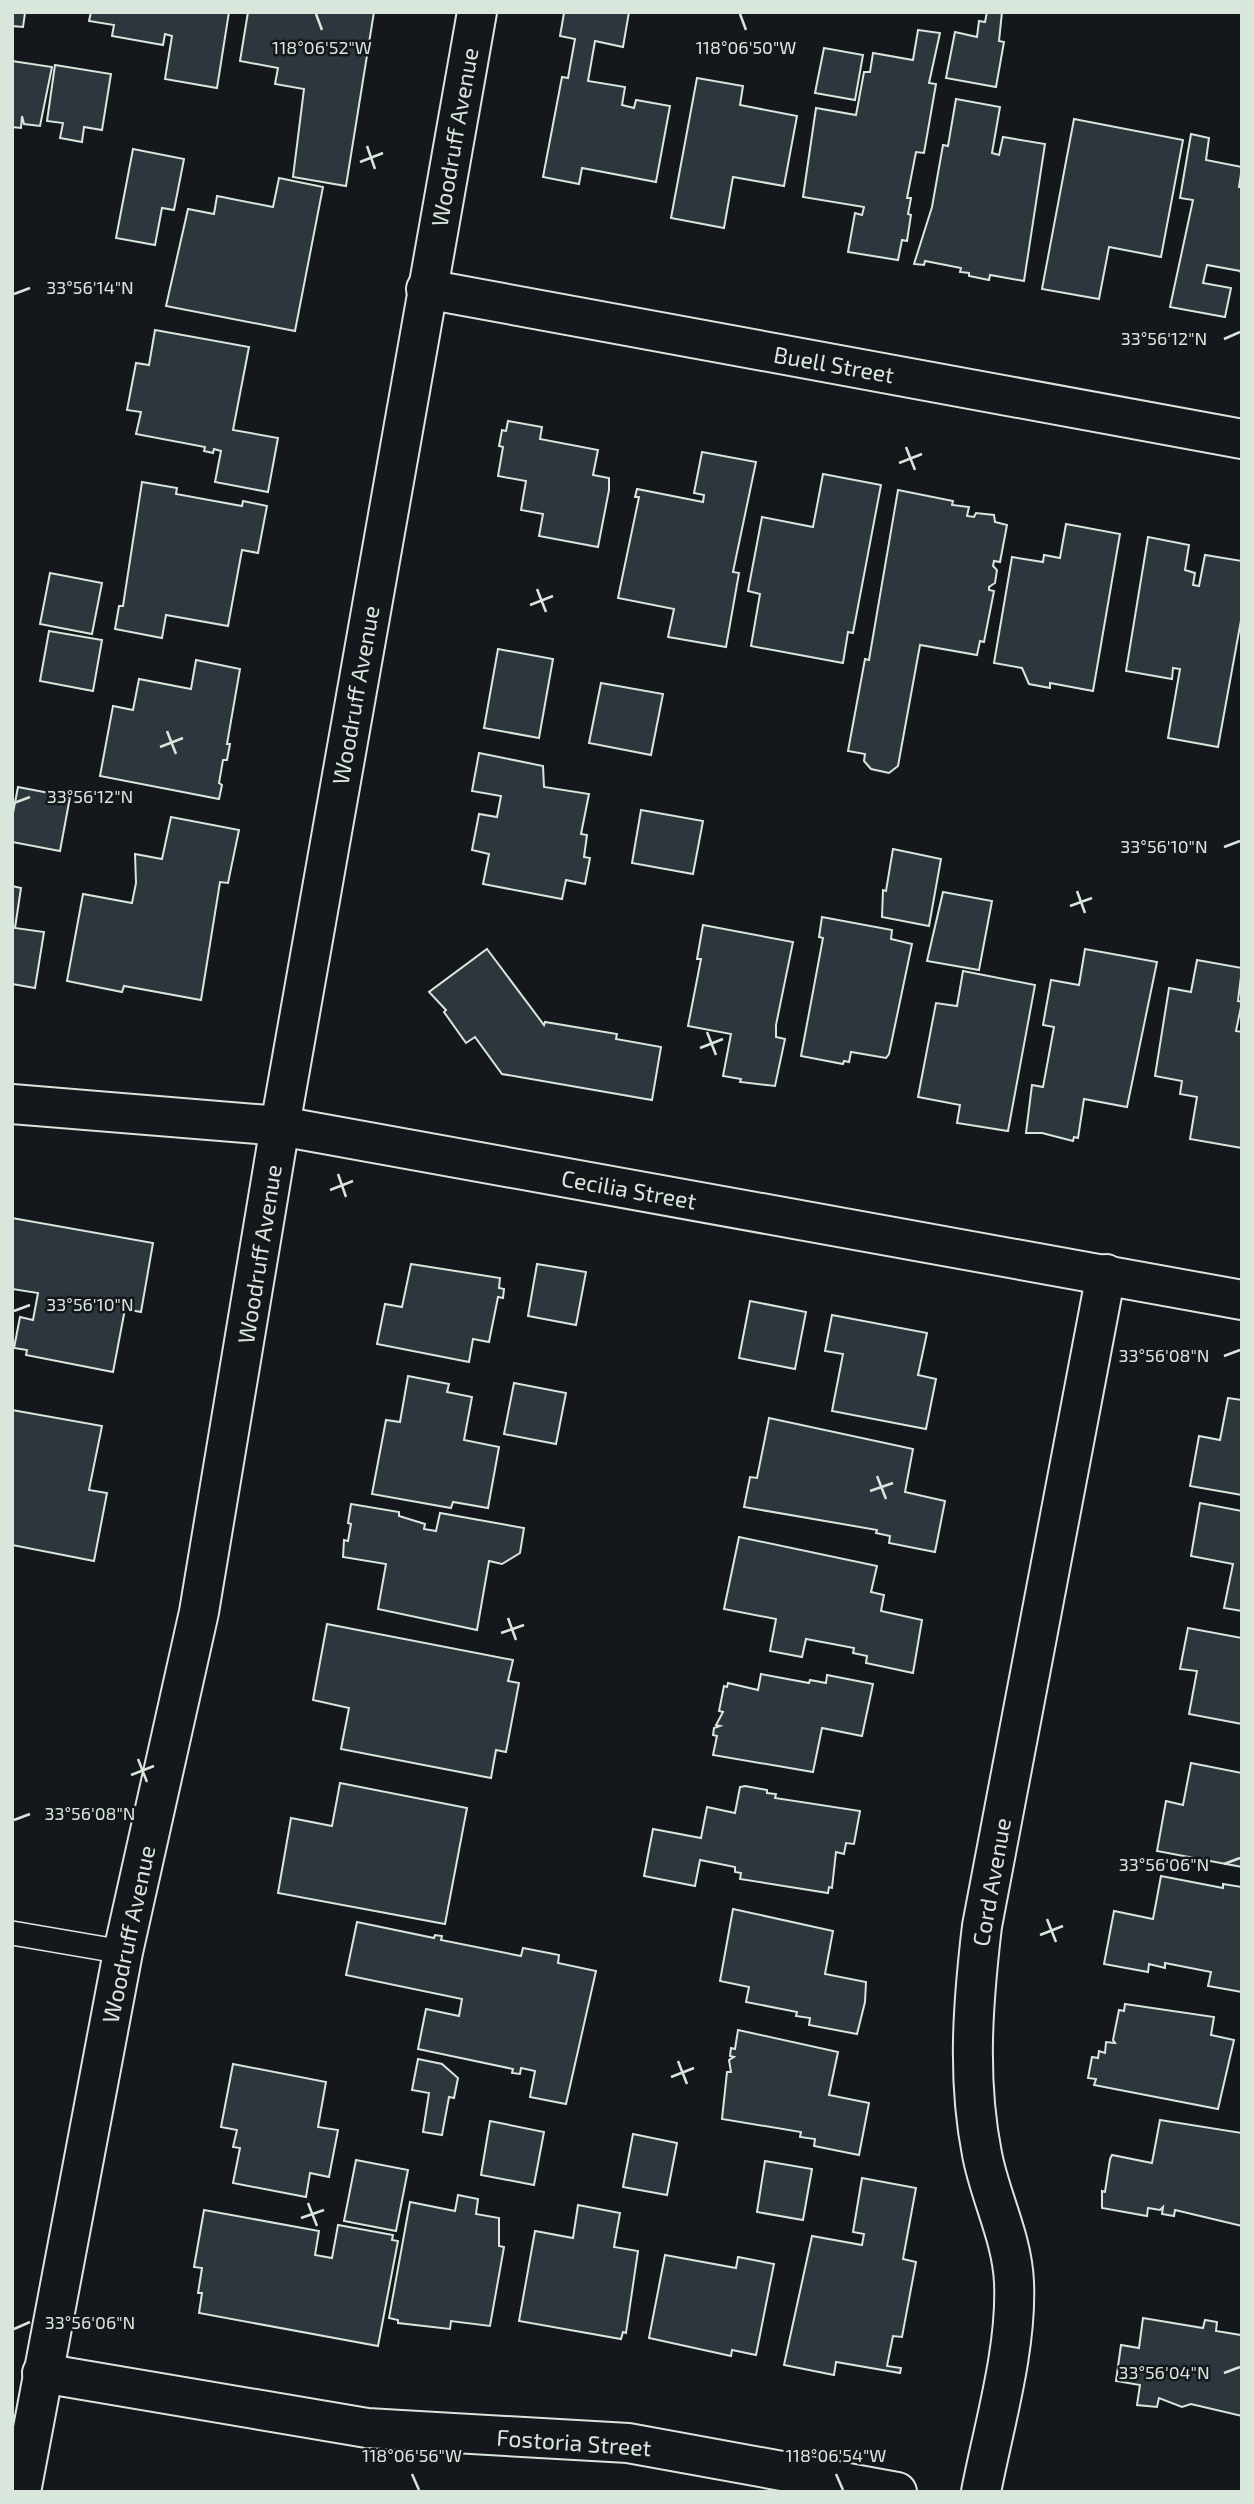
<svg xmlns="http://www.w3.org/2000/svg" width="1254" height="2504" font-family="'Exo 2',sans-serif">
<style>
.building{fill:#2c363c;stroke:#d8e6dc;stroke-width:2}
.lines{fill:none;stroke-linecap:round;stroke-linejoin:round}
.lane-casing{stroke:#d8e6dc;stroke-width:26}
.street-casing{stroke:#d8e6dc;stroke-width:42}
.secondary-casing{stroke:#d8e6dc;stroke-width:42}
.lane{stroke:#14181c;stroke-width:23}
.street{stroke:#14181c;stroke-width:38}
.secondary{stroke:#14181c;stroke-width:38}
.ticks{fill:none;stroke:#d8e6dc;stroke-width:2.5}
.labels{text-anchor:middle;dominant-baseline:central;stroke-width:5;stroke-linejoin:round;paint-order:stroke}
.street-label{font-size:23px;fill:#d8e6dc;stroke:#14181c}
.ticks-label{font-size:18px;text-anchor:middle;fill:#d8e6dc;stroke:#14181c;stroke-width:5;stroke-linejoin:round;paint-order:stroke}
</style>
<rect width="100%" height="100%" fill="#14181c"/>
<g class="building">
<path d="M12,12H34L25,13L23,27L12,26Z"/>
<path d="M91,12H229L217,88L165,79L172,36L165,34L163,45L112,36L114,25L89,21Z"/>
<path d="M248,12H374L346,186L293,177L304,89L275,84L278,68L240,61Z"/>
<path d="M572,12H629L623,47L595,41L588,81L625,87L622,105L634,108L636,100L670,106L656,182L582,168L579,184L543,177L562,77L568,78L575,39L560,36L564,13Z"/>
<path d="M987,12H1002L999,41L1004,42L996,87L946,78L955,32L977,37L979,21L985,22Z"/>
<path d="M918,30L940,33L929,83L936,84L924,153L916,152L907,198H911L908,214L911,215L907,241L902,240L898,260L848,252L855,213L862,215L864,207L803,197L816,108L856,115L864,72H870L873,53L913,60Z"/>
<path d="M824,48L863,55L855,100L815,93Z"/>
<path d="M12,61L52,67L40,126L24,124L22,116L21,128L12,127Z"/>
<path d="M55,65L111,74L102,130L84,127L82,142L60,138L63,123L47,121Z"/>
<path d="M697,78L743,86L740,105L797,116L784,186L733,177L724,228L671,218Z"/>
<path d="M956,99L1000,107L992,153L999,155L1003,137L1045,144L1024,281L990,275L989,280L969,276V273L960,272L961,268L925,261L924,265L914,264L932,207L943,145L948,146Z"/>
<path d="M1074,119L1183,140L1161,257L1109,247L1099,299L1042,289Z"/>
<path d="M1191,134L1209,138L1206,160L1242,167L1239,187H1242V275L1240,271L1207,265L1203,283L1231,288L1225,317L1170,307L1193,200L1180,198Z"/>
<path d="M133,149L184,159L174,210L162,208L155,245L116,238Z"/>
<path d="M279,178L323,187L295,331L166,306L188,209L214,214L217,196L273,207Z"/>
<path d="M155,330L249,347L233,430L278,438L268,492L215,482L221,451L214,449L213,453L204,451L205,447L136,434L141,412L127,410L136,363L149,365Z"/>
<path d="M508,421L542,427L540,439L598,450L593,475L609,478V490L598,547L539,536L543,514L521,510L526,481L498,476L503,447L499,446L502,430L506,431Z"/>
<path d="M702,452L756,462L733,572L739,573L726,647L668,637L674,609L618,598L639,497H635L637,489L703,502L704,495L694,493Z"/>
<path d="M823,474L881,485L853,633L848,632L843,663L751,646L760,594L748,591L762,517L813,527Z"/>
<path d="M142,482L177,488L176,494L242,506L243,501L267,506L258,553L242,550L228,626L166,615L162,638L115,629L119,606H123Z"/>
<path d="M898,490L953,501L952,505L969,507L967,516L974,517L976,513L994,515L995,522L1007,525L1000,562L994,561L993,566L997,570L995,583L989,587V590L994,591L984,642L980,641L977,655L920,645L898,766L889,773L871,769L864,761L865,754L848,751L865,659L869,660Z"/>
<path d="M1066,524L1120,534L1093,691L1050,683V688L1029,684L1022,668L994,663L1012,557L1043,562L1044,555L1060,558Z"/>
<path d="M1148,537L1189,545L1185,570L1195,573L1193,585L1199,586L1205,555L1242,561V615L1218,747L1168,738L1180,669L1173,668L1172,679L1126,671Z"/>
<path d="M50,573L102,583L92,634L40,624Z"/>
<path d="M49,631L102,640L93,691L40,681Z"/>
<path d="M498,649L553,659L539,738L484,728Z"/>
<path d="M196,660L240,669L227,744H230L227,760H223L219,783L222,785L219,799L100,776L113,706L133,710L139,679L191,689Z"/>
<path d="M601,683L663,694L651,755L589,743Z"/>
<path d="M479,753L543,766L544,787L589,794L581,834L587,835L584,857L590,858L585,884L566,880L562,899L483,884L489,854L472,850L479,814L497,817L501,796L472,791Z"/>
<path d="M18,787L70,797L60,851L12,842V818Z"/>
<path d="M641,810L703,821L693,874L632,863Z"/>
<path d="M171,817L239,830L228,883L220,882L201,1000L124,986L122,992L67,981L83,894L132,903L136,883L135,854L162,859Z"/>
<path d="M893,849L941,859L929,926L882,917L883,890L886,891Z"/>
<path d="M12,886L21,888L15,928L44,932L35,988L12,984Z"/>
<path d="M943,892L992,901L979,970L927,961Z"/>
<path d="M822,917L892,930L891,939L912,944L889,1054L886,1058L851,1052L849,1062L844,1061L843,1064L801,1056L823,938L819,937Z"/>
<path d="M703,925L793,942L776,1025V1037L785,1039L775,1086L740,1082L741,1079L723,1076L731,1034L688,1026L701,959H697Z"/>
<path d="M487,949L544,1025L545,1022L617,1034L616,1039L661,1047L652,1100L502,1074L475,1037L466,1043L444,1012L446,1010L429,992Z"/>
<path d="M1085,949L1157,962L1127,1107L1084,1099L1078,1138L1074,1137L1073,1141L1042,1133H1026L1032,1085L1043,1087L1054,1027L1043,1025L1051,980L1079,985Z"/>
<path d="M1197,960L1242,968L1238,1001L1242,1002L1236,1031L1242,1032V1148L1190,1139L1197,1097L1180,1094L1182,1081L1155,1076L1169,988L1191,992Z"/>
<path d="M963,971L1035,985L1008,1131L957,1123L960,1105L918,1097L936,1003L957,1006Z"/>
<path d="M12,1218L153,1243L141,1312L125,1309L113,1372L26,1355L27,1350L14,1348L20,1317L33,1320L38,1293L12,1289Z"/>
<path d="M411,1264L500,1278L499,1288L504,1289L503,1298L498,1297L489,1342L473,1339L469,1362L377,1344L385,1304L402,1307Z"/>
<path d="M537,1264L586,1272L576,1325L528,1316Z"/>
<path d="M750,1301L806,1312L795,1369L739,1358Z"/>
<path d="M832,1315L927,1333L918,1375L936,1379L926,1429L832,1411L843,1354L825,1351Z"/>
<path d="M408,1376L449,1384L447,1392L472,1397L464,1440L499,1447L488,1508L453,1502L451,1508L372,1494L386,1420L400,1422Z"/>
<path d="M514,1383L566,1393L556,1444L504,1434Z"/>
<path d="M1228,1398L1242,1400V1495L1190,1486L1199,1436L1220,1440Z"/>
<path d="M12,1410L102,1426L89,1490L107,1493L94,1561L12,1545Z"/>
<path d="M769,1418L913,1449L905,1492L945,1501L935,1552L889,1543L890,1536L876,1533L877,1530L744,1507L750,1477L757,1478Z"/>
<path d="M1200,1503L1242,1511V1611L1224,1608L1233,1564L1191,1556Z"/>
<path d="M351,1504L399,1512V1516L425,1524L424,1529L436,1531L440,1513L524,1528L520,1553L502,1564L489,1561L477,1630L378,1609L386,1564L343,1557L344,1540L348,1541L351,1524L348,1523Z"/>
<path d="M739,1537L877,1566L871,1592L884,1595L881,1611L922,1620L913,1673L866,1663L867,1656L853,1653L854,1648L806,1639L802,1657L770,1651L776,1619L724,1609Z"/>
<path d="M327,1624L513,1660L508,1681L519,1683L506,1752L496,1750L491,1778L341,1749L349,1708L313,1700Z"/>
<path d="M1188,1628L1242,1638V1724L1189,1714L1197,1671L1180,1669Z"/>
<path d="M761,1674L809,1683L810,1680L826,1683L827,1675L873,1684L862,1736L822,1728L813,1772L713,1755L717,1736L713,1735L714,1728L720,1726L716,1725L723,1712L719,1711L724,1686L727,1687L728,1683L758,1690Z"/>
<path d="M1191,1763L1242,1773V1867L1157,1851L1166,1801L1183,1805Z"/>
<path d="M340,1783L467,1808L445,1924L278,1893L291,1818L332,1826Z"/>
<path d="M745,1786L767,1790V1793L776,1794L775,1798L860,1811L854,1844L846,1843L844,1854L836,1852L832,1888L829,1887L828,1893L740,1879L741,1873L735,1872V1867L700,1860L695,1886L644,1876L653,1829L701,1838L707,1807L735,1813L740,1787Z"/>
<path d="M1161,1876L1223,1888V1884L1242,1887V1992L1208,1986L1211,1972L1165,1963V1968L1149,1964L1148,1972L1104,1964L1114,1911L1153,1919Z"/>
<path d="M733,1909L833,1931L825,1974L866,1982L865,2002L857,2034L809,2025L810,2018L796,2016L797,2012L746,2002L749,1987L720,1981Z"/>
<path d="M357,1922L434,1938L435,1935L442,1936L441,1940L521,1956L523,1948L559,1955L558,1963L596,1971L566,2104L530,2097L535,2071L521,2068L520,2074L512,2073L513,2069L418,2049L426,2009L459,2016L462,1999L346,1975Z"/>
<path d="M1125,2004L1214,2017L1211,2035L1234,2040L1218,2109L1094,2085L1096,2079L1088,2078L1092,2057L1098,2058L1099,2051L1105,2053L1106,2042L1115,2043L1113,2040L1119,2010L1124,2011Z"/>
<path d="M738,2030L838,2052L829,2095L869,2103L859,2155L814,2146L815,2139L800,2137L801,2132L722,2119L727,2072H731L729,2060L734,2057L730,2056L731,2048L735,2049Z"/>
<path d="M418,2059L442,2064L458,2078L454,2098L449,2097L442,2135L423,2132L429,2093L412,2090Z"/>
<path d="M233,2064L326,2082L318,2127L338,2130L329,2177L310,2173L306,2197L233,2183L240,2148L233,2147L237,2130L221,2127Z"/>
<path d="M1160,2120L1242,2133V2226L1175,2210L1174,2216L1162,2214L1163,2207L1160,2210L1148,2208L1147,2216L1102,2208V2191L1105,2192L1110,2159L1112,2155L1152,2163Z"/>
<path d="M490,2121L544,2132L534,2185L481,2175Z"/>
<path d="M633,2134L677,2143L667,2195L623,2187Z"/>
<path d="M356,2160L408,2170L396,2231L344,2221Z"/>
<path d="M765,2161L812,2169L803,2220L757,2212Z"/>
<path d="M862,2178L916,2188L903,2259L916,2262L902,2337L893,2336L887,2366L901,2368L900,2373L836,2362L834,2375L784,2365L812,2236L862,2245L864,2234L853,2232Z"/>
<path d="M458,2195L478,2199L476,2214L499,2218V2246L504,2247L490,2326L451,2321L450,2329L398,2323V2320L389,2318L410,2202L455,2211Z"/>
<path d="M578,2205L620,2213L614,2247L638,2251L626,2333L623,2332L621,2339L519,2321L535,2231L573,2238Z"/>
<path d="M204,2210L319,2231L315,2255L332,2258L338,2225L393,2235L392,2240L398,2241L378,2346L199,2313L202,2293H198L202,2268L194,2267Z"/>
<path d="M665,2255L736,2268L738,2257L774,2264L756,2355L732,2350L731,2356L649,2338Z"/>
<path d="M1143,2318L1203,2328L1205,2320L1217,2322L1216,2331L1241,2335L1242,2330V2416L1191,2404L1182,2407L1159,2398L1157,2407L1137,2405L1140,2385L1116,2381L1121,2345L1139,2348Z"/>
</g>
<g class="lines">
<g class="lane-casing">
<path id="lane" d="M12,1933L123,1952"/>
</g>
<g class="street-casing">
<g id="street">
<path d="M426,289L1242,439"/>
<path d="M42,2373L367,2428L628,2443L897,2492"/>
<path d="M981,2492C994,2425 1017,2349 1014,2282C1012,2237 990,2197 982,2154C967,2078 973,2002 982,1926L1106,1274"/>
</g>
</g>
<g class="secondary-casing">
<g id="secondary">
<path d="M12,1104L280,1126L1242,1300"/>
<path d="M21,2492L123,1952L199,1612L280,1126L477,12"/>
</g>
</g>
<use href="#lane" class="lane"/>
<use href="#street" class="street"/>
<use href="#secondary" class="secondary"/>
</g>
<path class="ticks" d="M316,14L322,30M740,14L746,30M367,146L375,169M360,162L383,153M14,294L30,288M1224,339L1240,332M906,447L915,470M899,463L922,454M537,589L546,612M530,605L553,596M167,731L176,754M160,747L183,738M14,803L30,797M1224,847L1240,841M1077,891L1085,913M1070,906L1092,898M707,1032L716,1055M700,1048L723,1039M338,1174L346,1197M330,1190L353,1181M14,1311L30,1305M1224,1356L1240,1350M877,1476L886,1499M870,1491L893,1483M508,1618L516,1640M501,1633L524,1625M138,1759L147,1782M131,1775L154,1766M14,1820L30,1814M1224,1864L1240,1858M1047,1919L1056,1942M1040,1935L1063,1926M678,2061L687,2084M671,2077L694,2068M308,2203L317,2226M301,2218L324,2210M14,2329L30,2322M1224,2373L1240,2367M412,2474L419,2490M836,2474L843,2490"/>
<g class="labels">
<g class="street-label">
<text transform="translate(454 137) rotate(-80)">Woodruff Avenue</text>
<text transform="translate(834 364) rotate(10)">Buell Street</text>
<text transform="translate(355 695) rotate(-80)">Woodruff Avenue</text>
<text transform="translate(629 1189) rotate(10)">Cecilia Street</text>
<text transform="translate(259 1254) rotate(-81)">Woodruff Avenue</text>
<text transform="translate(991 1882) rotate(-80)">Cord Avenue</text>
<text transform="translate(128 1934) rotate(-78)">Woodruff Avenue</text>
<text transform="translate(574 2442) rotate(4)">Fostoria Street</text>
</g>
</g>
<g class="ticks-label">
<text x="322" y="54">118°06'52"W</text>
<text x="746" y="54">118°06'50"W</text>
<text x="90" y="294">33°56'14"N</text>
<text x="1164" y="345">33°56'12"N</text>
<text x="90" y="803">33°56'12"N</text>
<text x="1164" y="853">33°56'10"N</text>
<text x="90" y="1311">33°56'10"N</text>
<text x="1164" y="1362">33°56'08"N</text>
<text x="90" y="1820">33°56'08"N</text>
<text x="1164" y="1871">33°56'06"N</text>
<text x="90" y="2329">33°56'06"N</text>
<text x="1164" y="2379">33°56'04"N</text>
<text x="412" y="2462">118°06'56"W</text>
<text x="836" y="2462">118°06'54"W</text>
</g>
<rect width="1254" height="2504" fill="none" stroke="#d8e6dc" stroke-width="28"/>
</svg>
